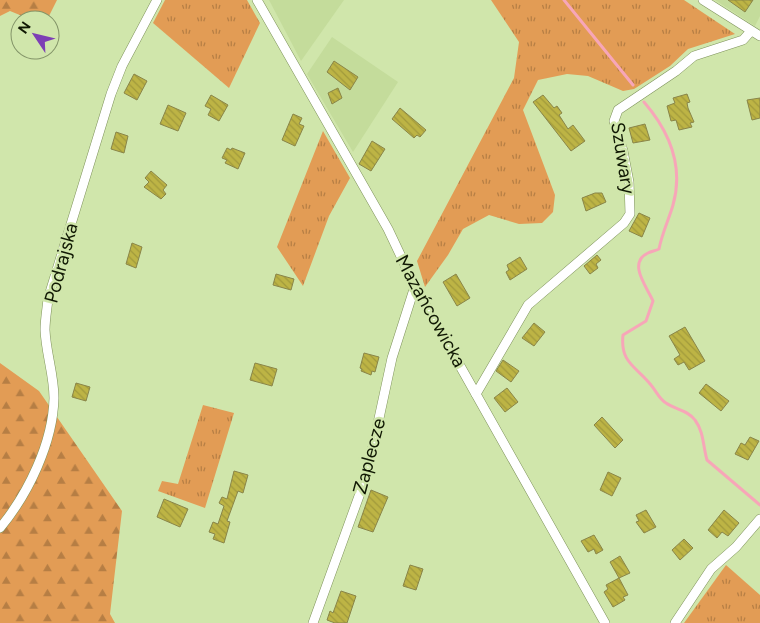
<svg xmlns="http://www.w3.org/2000/svg" width="760" height="623" font-family="Figtree,sans-serif">
<style>
.built{fill:#c4dc9b}
.grass{fill:url(#grass-tufts)}
.forest{fill:url(#forest-firs)}
.lines{fill:none;stroke-linecap:round;stroke-linejoin:round}
.stream{stroke:#f7a6b8;stroke-width:3}
.building{fill:url(#building-back-hatch);stroke:#898549}
.minor-casing{stroke:#7e925b;stroke-width:10}
.minor{stroke:#fff;stroke-width:9}
.labels{text-anchor:middle;dominant-baseline:central;stroke-width:5;stroke-linejoin:round;paint-order:stroke}
.street-label{font-size:19px;fill:#101803;stroke:#d0e6ab}
</style>
<defs>
<pattern id="grass-tufts" width="24" height="20" patternUnits="userSpaceOnUse" patternTransform="scale(1.25)"><rect width="24" height="20" fill="#e29c55"/><path d="M3 7l-1-3M5 7V3M7 7l1-3M15 17l-1-3M17 17v-4M19 17l1-3" fill="none" stroke="#b67e44"/></pattern>
<pattern id="forest-firs" width="22" height="20" patternUnits="userSpaceOnUse" patternTransform="scale(1.25)"><rect width="22" height="20" fill="#e29c55"/><path d="M5 1l3.5 6h-7zM16 11l3.5 6h-7z" fill="#b67e44"/></pattern>
<pattern id="building-back-hatch" width="6" height="6" patternUnits="userSpaceOnUse" patternTransform="scale(1.25)"><rect width="6" height="6" fill="#bdb445"/><path d="M-1 5l2 2M0 0l6 6M5-1l2 2" fill="none" stroke="#a19a3b"/></pattern>
</defs>
<rect width="100%" height="100%" fill="#d0e6ab"/>
<g class="built">
<path d="M269,0H344L301,61Z"/>
<path d="M715,0H760V16L755,26Z"/>
<path d="M332,37L398,82L353,152L307,74Z"/>
</g>
<g class="grass">
<path d="M165,0H247L260,23L229,88L153,23Z"/>
<path d="M491,0H684L735,34L688,49L670,66L634,89L623,91L588,76L567,74L538,80L523,110L555,195L553,212L542,223L519,224L489,215L463,229L448,255L425,287L417,261L514,78L519,42Z"/>
<path d="M323,131L350,178L329,216L303,286L277,247Z"/>
<path d="M203,405L234,413L205,508L158,491L162,481L178,484Z"/>
<path d="M726,565L760,595V623H684Z"/>
</g>
<g class="forest">
<path d="M0,0H57L47,20H32L10,11L0,16Z"/>
<path d="M0,363L39,391L122,511L110,614L115,623H0Z"/>
</g>
<g class="lines">
<g class="stream">
<path d="M564,0L633,85"/>
<path d="M644,102C669,131 684,166 673,205C669,219 662,233 659,249C655,251 652,251 648,253C627,263 647,287 653,301L646,321L623,335C620,363 636,366 651,385C656,391 660,400 666,403C676,410 688,410 695,420C704,432 703,447 707,460L760,505"/>
</g>
</g>
<g class="building">
<path d="M728,0H753L745,12Z"/>
<path d="M334,61L358,77L350,90L327,72Z"/>
<path d="M134,74L147,81L137,100L124,93Z"/>
<path d="M338,88L342,98L332,104L328,93Z"/>
<path d="M687,94L690,102L687,103L688,108L694,122L690,123L692,127L679,130L676,120L671,121L667,106L675,103L673,98Z"/>
<path d="M211,95L228,105L219,121L208,115L211,109L205,106Z"/>
<path d="M543,95L554,108L557,106L562,113L559,115L568,129L573,125L585,141L571,151L533,102Z"/>
<path d="M760,98V118L752,120L747,100Z"/>
<path d="M168,105L186,113L178,131L160,124Z"/>
<path d="M400,108L426,130L420,137L417,135L414,138L392,119Z"/>
<path d="M293,114L302,118L299,124L304,126L295,146L282,140Z"/>
<path d="M645,124L650,140L633,143L629,128Z"/>
<path d="M116,132L128,136L124,153L111,149Z"/>
<path d="M372,141L385,149L371,171L359,164Z"/>
<path d="M227,148L231,150L232,148L245,153L238,169L225,163L227,160L222,158Z"/>
<path d="M151,171L167,185L163,190L166,194L161,199L144,187L149,182L145,178Z"/>
<path d="M595,193H602L606,202L586,211L582,198Z"/>
<path d="M639,213L650,218L642,237L629,231Z"/>
<path d="M132,243L142,247L136,268L126,264Z"/>
<path d="M597,255L601,260L596,264L598,268L590,274L584,266Z"/>
<path d="M520,257L527,269L510,280L506,272L509,270L507,265Z"/>
<path d="M276,274L294,279L291,290L273,285Z"/>
<path d="M456,274L470,298L457,306L443,282Z"/>
<path d="M534,323L545,332L534,346L522,338Z"/>
<path d="M685,327L705,361L689,370L684,362L678,365L674,359L680,355L669,336Z"/>
<path d="M364,353L379,357L375,372L372,371L371,375L361,371L362,369L360,368Z"/>
<path d="M503,360L519,371L511,382L496,371Z"/>
<path d="M255,363L277,369L272,386L250,380Z"/>
<path d="M76,383L90,387L86,401L72,397Z"/>
<path d="M706,384L729,401L721,411L699,393Z"/>
<path d="M507,388L518,402L505,412L494,398Z"/>
<path d="M602,417L623,440L615,448L594,425Z"/>
<path d="M750,437L759,441L748,460L735,454L741,443L745,445Z"/>
<path d="M234,471L248,475L243,493L238,491L227,521L230,522L224,543L213,539L215,534L209,532L213,522L218,524L224,506L219,503L222,497L227,499Z"/>
<path d="M608,472L621,478L612,496L600,490Z"/>
<path d="M371,490L388,497L373,532L358,527Z"/>
<path d="M164,499L188,509L180,527L157,517Z"/>
<path d="M646,510L656,527L644,533L636,522L639,521L636,515Z"/>
<path d="M724,510L739,523L728,536L722,532L717,538L708,530Z"/>
<path d="M594,535L603,550L596,554L594,549L588,552L581,541Z"/>
<path d="M684,539L693,548L680,560L672,550Z"/>
<path d="M620,556L630,573L619,578L610,562Z"/>
<path d="M410,565L423,569L416,590L403,586Z"/>
<path d="M619,578L628,595L623,597L625,600L613,607L604,592L608,589L606,585Z"/>
<path d="M341,591L356,596L347,623H335L327,620L330,611L333,613Z"/>
</g>
<g class="lines">
<g class="minor-casing">
<g id="minor">
<path d="M257,0L388,229L415,286L605,623"/>
<path d="M703,0L760,36"/>
<path d="M476,394L528,305L624,223L630,214L629,182L623,151L614,121L618,110L676,71L694,56L743,40L751,31"/>
<path d="M0,528C28,494 53,443 54,398C54,375 46,353 45,330C45,320 47,309 48,299L111,94L122,66L157,0"/>
<path d="M313,623L367,474L392,358L415,286"/>
<path d="M675,623L711,569L736,547L760,519"/>
</g>
</g>
<use href="#minor" class="minor"/>
</g>
<g class="labels">
<g class="street-label">
<text transform="translate(623 158) rotate(81)">Szuwary</text>
<text transform="translate(61 263) rotate(-75)">Podrajska</text>
<text transform="translate(431 311) rotate(61)">Mazańcowicka</text>
<text transform="translate(369 456) rotate(-75)">Zaplecze</text>
</g>
</g>
<g transform="translate(35 35) rotate(305)"><circle r="24" fill="#d0e6ab" stroke="#839468"/>
<path d="M0-4L9 19L0 12L-9 19Z" fill="#7d3fb5"/>
<text y="-8" font-size="14" font-weight="bold" text-anchor="middle" fill="#101803">N</text>
</g>
</svg>
